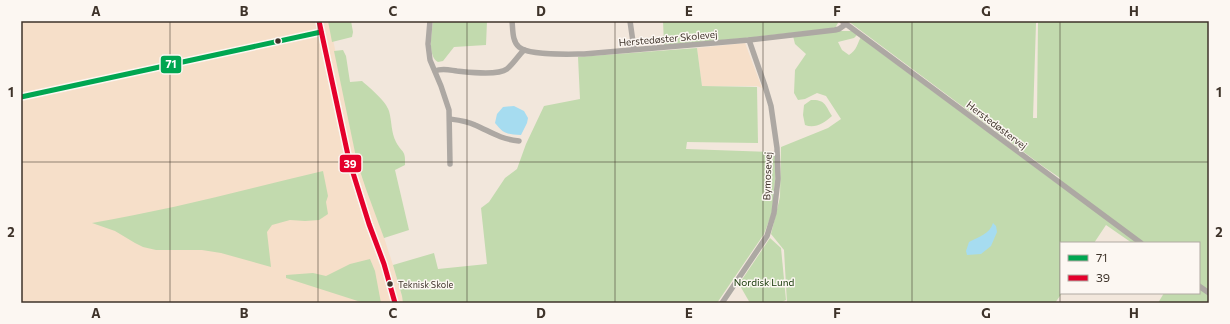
<svg xmlns="http://www.w3.org/2000/svg" width="1230" height="324" font-family="Commissioner,sans-serif">
<style>
.built{fill:#f6dfc9}
.green{fill:#c2daae;fill-rule:evenodd}
.water{fill:#a6dcf0}
.lines{fill:none;stroke-linecap:round;stroke-linejoin:round}
.minor{stroke:#ada8a3;stroke-width:5.5}
.bus-1-casing{stroke:#fcf7f2;stroke-width:8}
.bus-2-casing{stroke:#fcf7f2;stroke-width:8}
.bus-1{stroke:#00a651;stroke-width:5}
.bus-2{stroke:#e4002b;stroke-width:5}
.grid{fill:none;stroke:#3e332a;stroke-width:1;stroke-opacity:0.55}
.bus-dot{fill:#3e332a;stroke:#fcf7f2;stroke-width:1.5}
.labels{text-anchor:middle;dominant-baseline:central;stroke-width:3;stroke-linejoin:round;paint-order:stroke}
.bus-label{font-size:9px;fill:#3e332a;stroke:#fcf7f2;text-anchor:start}
.street-label{font-size:10px;fill:#3e332a;stroke:#fcf7f2}
.park-label{font-size:10px;fill:#0f3301;stroke:#fcf7f2}
.line-badge{stroke:#fcf7f2;stroke-width:1.5}
.badge-label{font-size:11px;text-anchor:middle;font-weight:bold;fill:#fff}
.neatline{fill:none;stroke:#3e332a;stroke-width:1.5}
.grid-label{font-size:13px;text-anchor:middle;font-weight:bold;fill:#3e332a}
</style>
<rect width="100%" height="100%" fill="#f2e7dc"/>
<g class="built">
<path d="M21,21H329L359,161L393,265L404,303H21Z"/>
<path d="M745,43L762,88L757,86H702L697,48Z"/>
</g>
<g class="green">
<path d="M328,21H351L353,32L352,37L332,42Z"/>
<path d="M433,21H487L486,45L454,47L443,61L438,62C427,56 432,32 433,21Z"/>
<path d="M663,21H837L838,23L835,28L745,38L664,45Z"/>
<path d="M848,21H1209V303H1158L1164,293H1199V243H1132L1106,225L1094,243H1061V293H1062L1055,303H787L784,250L771,234L780,197L781,147L828,128L841,119L826,96L817,93L805,99L798,100L794,93L795,70L806,54L795,44L793,36L836,31H852L857,35L854,38L838,42L842,50L849,55C857,50 857,44 861,37L869,44L1059,185L1060,178L1044,167ZM1038,22L1037,118H1033L1036,23Z"/>
<path d="M697,48L702,86L757,87L758,143L687,142L686,149L773,152L775,155V180L772,213L764,234L717,303H403L402,296L393,265L434,253L438,269L487,264L481,208L489,202L505,178L517,169L526,144L544,106L580,99L578,57Z"/>
<path d="M343,50L346,56L350,82L362,81C370,88 386,101 389,111C392,122 391,132 396,142C402,153 406,150 405,165L395,170L409,230L384,238L366,189L357,162L334,51Z"/>
<path d="M811,100C825,99 826,106 832,116C824,123 815,129 805,125L803,115L804,105Z"/>
<path d="M323,171L328,196L326,202L328,214L319,220L305,221L290,220L272,225L267,232L271,267L221,253L202,250H156L143,247L135,243L115,231L92,223C170,210 247,189 323,171Z"/>
<path d="M770,238L781,248L786,300L780,303H750L739,284Z"/>
<path d="M370,259L375,271L381,303H364L286,278V275L313,273L326,276L350,264Z"/>
</g>
<g class="water">
<path d="M514,106L524,111L528,118L527,123L521,135C506,134 504,134 495,123L497,114L503,107Z"/>
<path d="M993,223L996,226L997,232L991,246L981,254L967,255L966,251L969,242C978,237 990,234 993,223Z"/>
</g>
<g class="lines">
<g class="minor">
<path d="M319,21L349,160L369,224L384,264L395,303"/>
<path d="M430,21L428,44L430,60L441,86L449,110L450,164"/>
<path d="M512,21C513,30 512,41 519,47C529,56 571,54 584,54L749,40L835,30L839,29L846,24"/>
<path d="M630,21L634,49"/>
<path d="M842,21L1141,243"/>
<path d="M435,71C442,68 449,70 457,71C468,72 497,76 507,69C513,64 518,56 524,50"/>
<path d="M21,97L321,32"/>
<path d="M450,119C458,120 467,121 475,125C491,132 500,139 519,141"/>
<path d="M1199,286L1209,293"/>
<path d="M722,303L767,236L774,213L778,179L777,148L771,106L765,86L749,40"/>
</g>
<g class="bus-1-casing">
<path id="bus-1" d="M21,97L321,32"/>
</g>
<g class="bus-2-casing">
<path id="bus-2" d="M319,21L349,160L369,224L384,264L395,303"/>
</g>
<use href="#bus-1" class="bus-1"/>
<use href="#bus-2" class="bus-2"/>
</g>
<path class="grid" d="M170,21V303M318,21V303M467,21V303M615,21V303M763,21V303M912,21V303M1060,21V303M21,162H1209"/>
<g class="bus-dot">
<circle cx="278" cy="41" r="3.5"/>
<circle cx="390" cy="284" r="3.5"/>
</g>
<g class="labels">
<g class="bus-label">
<text x="398" y="284">Teknisk Skole</text>
</g>
<g class="street-label">
<text transform="translate(668 38) rotate(-5)">Herstedøster Skolevej</text>
<text transform="translate(997 125) rotate(37)">Herstedøstervej</text>
<text transform="translate(767 176) rotate(-88)">Bymosevej</text>
</g>
<g class="park-label">
<text x="764" y="282">Nordisk Lund</text>
</g>
</g>
<g class="line-badge">
<rect x="160" y="55" width="22" height="19" rx="4" fill="#00a651"/>
<rect x="339" y="154" width="23" height="19" rx="4" fill="#e4002b"/>
</g>
<g class="badge-label">
<text x="171" y="68">71</text>
<text x="350" y="168">39</text>
</g>
<rect width="1230" height="324" fill="none" stroke="#fcf7f2" stroke-width="44"/>
<rect x="1060" y="242" width="140" height="52" fill="#fcf7f2" stroke="#b0a9a2"/>
<rect x="1068" y="255" width="20" height="6" fill="#00a651" stroke="#b0a9a2"/>
<text x="1096" y="262" font-size="12" fill="#3e332a">71</text>
<rect x="1068" y="275" width="20" height="6" fill="#e4002b" stroke="#b0a9a2"/>
<text x="1096" y="282" font-size="12" fill="#3e332a">39</text>
<rect x="22" y="22" width="1186" height="280" class="neatline"/>
<g class="grid-label">
<text x="96" y="16">A</text>
<text x="244" y="16">B</text>
<text x="393" y="16">C</text>
<text x="541" y="16">D</text>
<text x="689" y="16">E</text>
<text x="837" y="16">F</text>
<text x="986" y="16">G</text>
<text x="1134" y="16">H</text>
<text x="11" y="97">1</text>
<text x="1219" y="97">1</text>
<text x="11" y="237">2</text>
<text x="1219" y="237">2</text>
<text x="96" y="318">A</text>
<text x="244" y="318">B</text>
<text x="393" y="318">C</text>
<text x="541" y="318">D</text>
<text x="689" y="318">E</text>
<text x="837" y="318">F</text>
<text x="986" y="318">G</text>
<text x="1134" y="318">H</text>
</g>
</svg>
